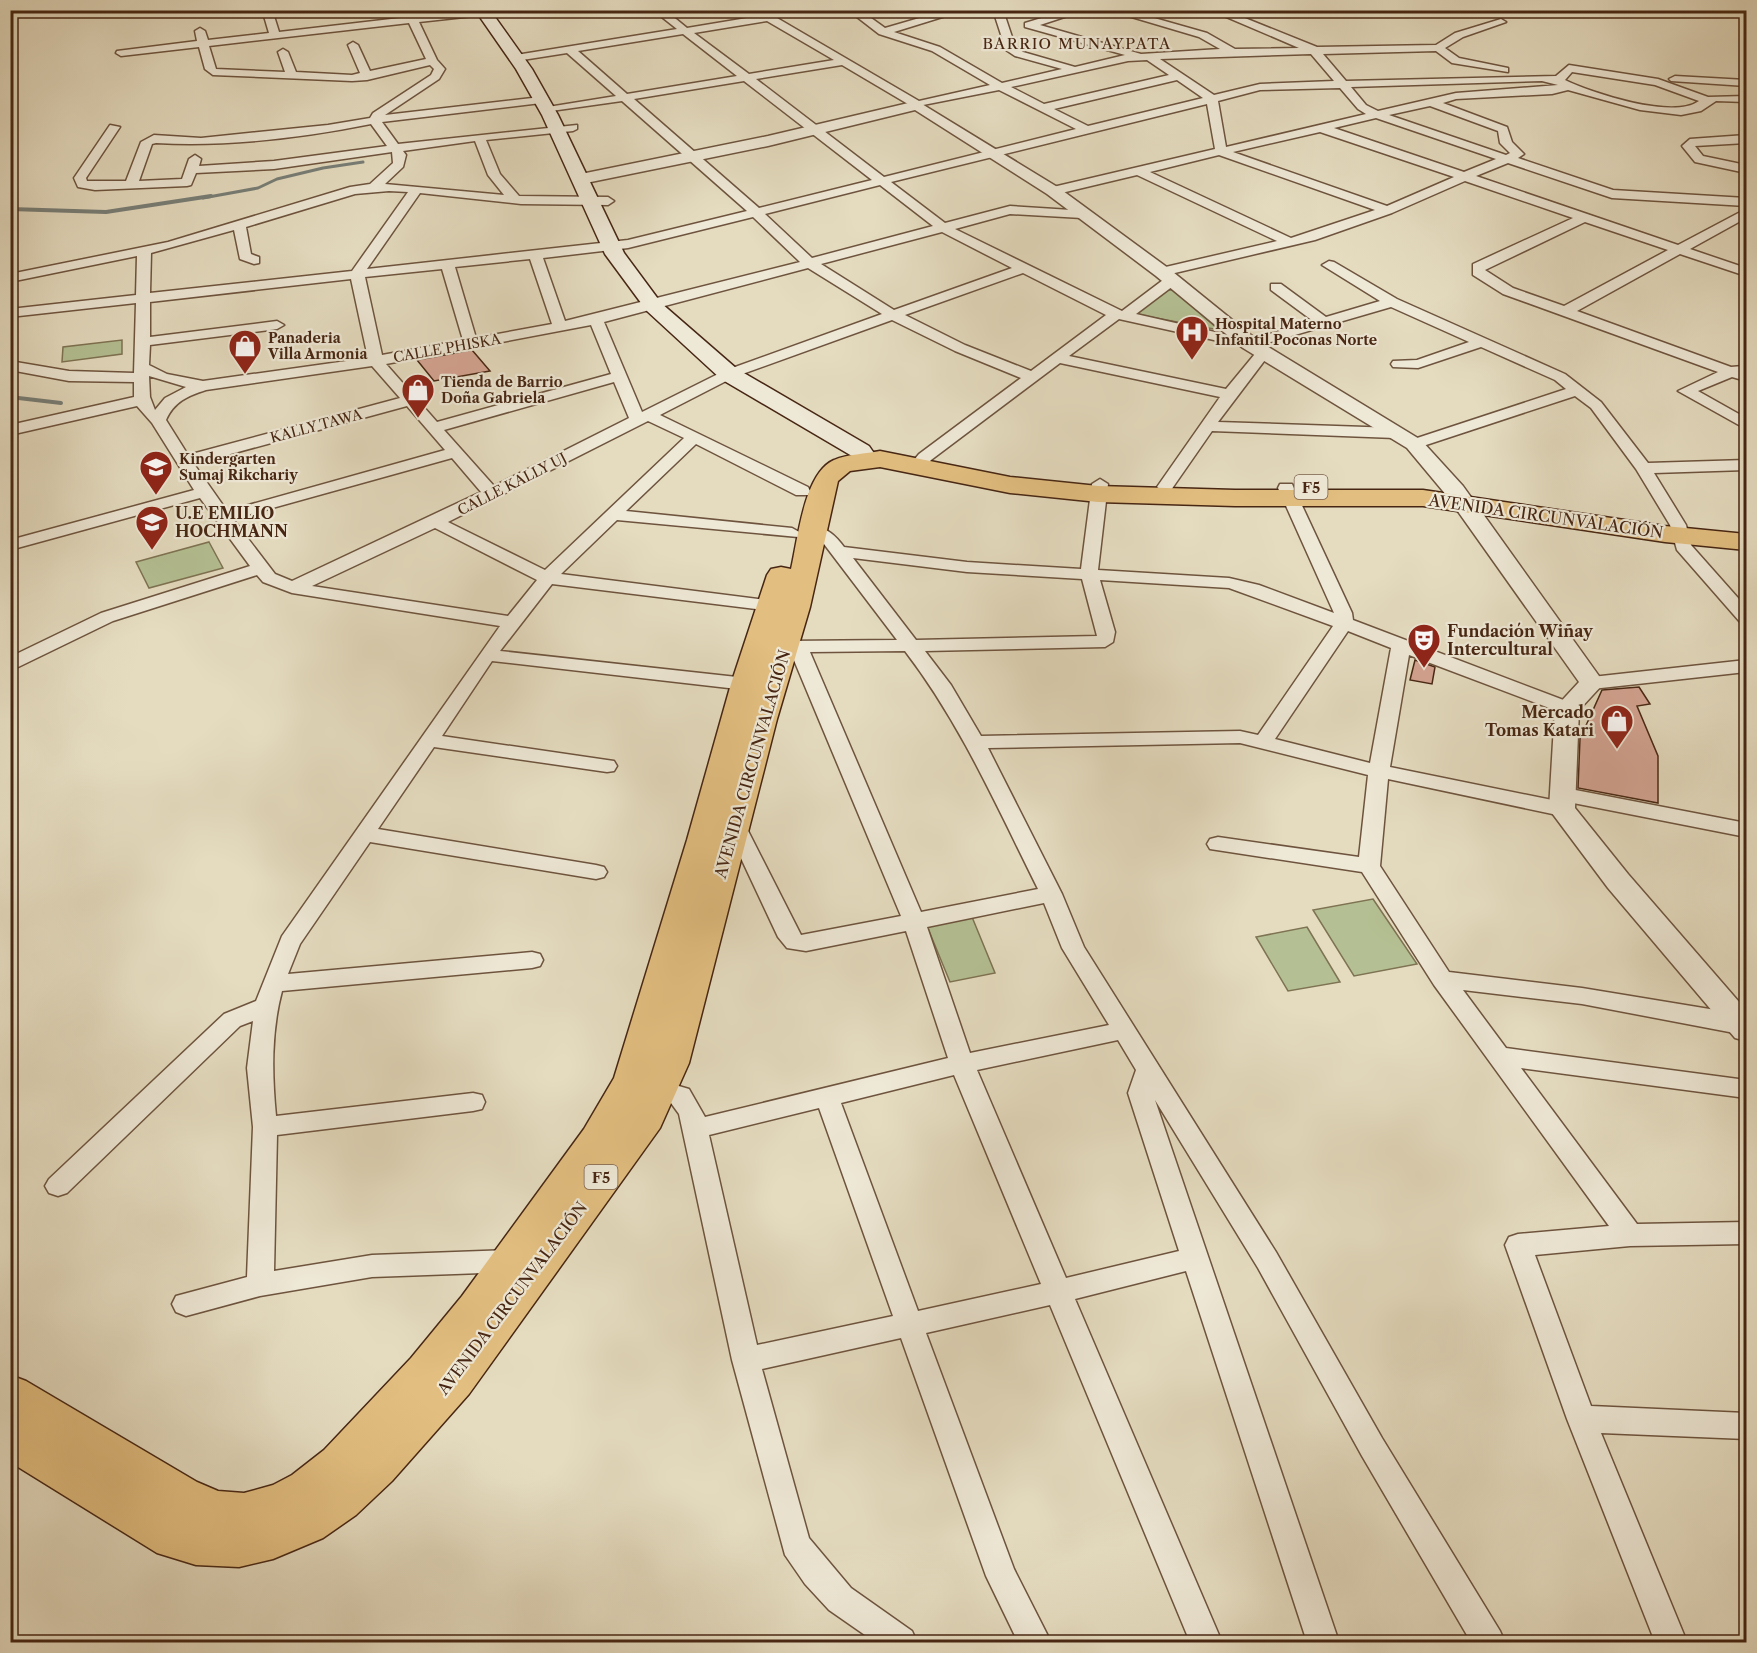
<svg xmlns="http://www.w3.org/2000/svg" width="1757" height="1653" font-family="'Libre Caslon Text',serif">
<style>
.green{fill:#b4c093;stroke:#7e7353;stroke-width:1.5}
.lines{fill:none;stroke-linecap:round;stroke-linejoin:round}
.stream-far1{stroke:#787f78;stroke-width:3}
.stream{stroke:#787f78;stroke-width:4}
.building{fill:#d5a493;stroke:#472613;stroke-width:1.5}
.minor-casing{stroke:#6e543e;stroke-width:3}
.tertiary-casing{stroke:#6e543e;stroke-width:3}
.secondary-casing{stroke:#472613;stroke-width:3}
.trunk-casing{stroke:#472613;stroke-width:3}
.minor{fill:#eee8d6;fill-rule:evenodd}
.tertiary{fill:#eee8d6;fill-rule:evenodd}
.secondary{fill:#eee8d6;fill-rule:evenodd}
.trunk{fill:#e2be80;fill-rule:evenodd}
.labels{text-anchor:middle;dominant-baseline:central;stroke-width:4.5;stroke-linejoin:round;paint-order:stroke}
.far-poi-label{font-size:14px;font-weight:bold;fill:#472613;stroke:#eee8d6;text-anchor:start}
.far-street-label{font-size:14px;fill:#472613;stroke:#eee8d6}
.far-neighbourhood-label{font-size:15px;letter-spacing:1.5px;fill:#472613;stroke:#eee8d6}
.shield{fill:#eee8d6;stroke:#79604e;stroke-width:1.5}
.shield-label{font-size:15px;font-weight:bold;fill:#472613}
.poi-label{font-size:16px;font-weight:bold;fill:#472613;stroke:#eee8d6;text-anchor:start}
.street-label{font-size:16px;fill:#472613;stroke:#eee8d6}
</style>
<rect width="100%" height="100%" fill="#e5dcc0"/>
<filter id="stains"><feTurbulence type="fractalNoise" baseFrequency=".00333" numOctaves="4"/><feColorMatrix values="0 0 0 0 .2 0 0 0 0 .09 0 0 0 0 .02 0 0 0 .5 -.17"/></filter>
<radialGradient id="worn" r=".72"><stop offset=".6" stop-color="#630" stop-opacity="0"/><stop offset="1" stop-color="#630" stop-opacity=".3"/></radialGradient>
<g class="green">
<path d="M1166,290H1174L1219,330L1135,314Z"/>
<path d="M122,340V354L62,362L63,347Z"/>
<path d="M209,542L223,568L149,588L136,562Z"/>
<path d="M1373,899L1417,964L1354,976L1313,910Z"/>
<path d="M972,917L995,973L950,982L927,926Z"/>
<path d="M1307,927L1340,982L1288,991L1256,937Z"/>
</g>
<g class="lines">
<path class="stream-far1" d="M203,198L258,188L277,179L323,168L363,162"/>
<g class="stream">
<path d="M10,209L106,212L211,196"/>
<path d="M10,397L61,403"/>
</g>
</g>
<g class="building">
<path d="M472,350L490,371L434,381L417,360Z"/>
<path d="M1415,660L1435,667L1432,684L1410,680Z"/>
<path d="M1639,687L1650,704L1637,706L1658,756V803L1578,788L1580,739L1602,690Z"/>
</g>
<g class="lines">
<g class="minor-casing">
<g id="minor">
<path d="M469,10L488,12L483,15L419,22L437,60L445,69L439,79L385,115L541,97L547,100L541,103L382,122L398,144L577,125V129L573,131L486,140L500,174L519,196L608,197L614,201L608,205L521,204L420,193L367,269L628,240L747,211L622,101L544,112V108L548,107L616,96L567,53L516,61L511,58L516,55L677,29L653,10H665L687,28L759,16L751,10H764L777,15V18L919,101L990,85L932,51L879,34L848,10H860L885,28L947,10H965L894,32L940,47L1002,83L1062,69L1015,56L1006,50L993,10H1003L1015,46L1023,52L1075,67L1125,55L1025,27V23L1068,10H1086L1040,25L1141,54L1220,49L1199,37L1108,10H1126L1207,33L1235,49L1299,48L1210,10H1225L1317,47L1436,45L1455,33L1501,19L1506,22L1463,37L1445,48L1459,58L1508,68V72L1452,63L1436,51L1323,54L1346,81L1556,76L1569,65L1658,79L1708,97L1746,96V102L1716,101L1701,111L1681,115L1640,110L1568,90L1552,94L1456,99L1443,103L1507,127L1512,142L1524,154L1518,158L1613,190L1746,198V206L1612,198L1508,163L1476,176L1678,245L1746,209V218L1690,249L1746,268V276L1680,254L1577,311L1731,367L1743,366L1746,381L1732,377L1698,391L1746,418V429L1678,391L1718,372L1503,294L1473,275V264L1573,218L1465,181L1392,213L1315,240L1162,276L1155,272L1157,269L1277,241L1137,175L1053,195L1047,191L1053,187L1215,149L1207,104L891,182L945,223L1010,206L1087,211V217L1082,218L1010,214L955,229L1122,311L1167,277H1177V283L1136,314L1250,340L1313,321L1271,290V284H1281L1326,317L1380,301L1322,265L1329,261L1334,262L1397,299L1565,374L1601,402L1648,463L1746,460V470L1654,473L1686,525L1691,545L1746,607V623L1740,622L1677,550L1670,525L1636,469L1591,408L1575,396L1420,447H1408L1406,444L1408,441L1566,389L1555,380L1481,347L1418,368L1393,367L1391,364L1393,361L1417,360L1469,342L1391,307L1250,348L1119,319L1069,356L1226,389L1259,349L1264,348L1271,352L1218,422L1395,428L1403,433L1395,438L1212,431L1171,490L1165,492L1157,487L1220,397L1060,363L931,460L923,469L917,471L909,466L919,454L1021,378L955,351L892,320L734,377L660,415L808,487L810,491L808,495H796L696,444L626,511L792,528L801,533L798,537L617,520L561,574L773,601L779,602L782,606L779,610L773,611L552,584L500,651L746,678L753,680L756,684L753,688L746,690L492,661L442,736L607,760L614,761L617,766L614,771L607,772L434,747L378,829L596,865L604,867L607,872L604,877L596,879L370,842L300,944L288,974L532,952L540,954L543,960L540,966L532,968L282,991C271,1033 272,1074 276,1116L473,1093L482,1095L485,1102L482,1109L473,1111L277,1135L274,1271L372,1255L510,1250L519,1253L523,1261L519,1269L510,1272L372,1277L260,1296L186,1316L176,1312L172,1304L176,1296L247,1277L253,1127L247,1068L253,1021L240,1026L67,1193L58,1196L49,1193L45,1186L49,1179L224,1014L256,1001L282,936L500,626L292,593L263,582L257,575L113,621L10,671V657L101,613L250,566L200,498L10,550V540L194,490L152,423L137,406L10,435V425L134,397V382L69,381L10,370V361L69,371L134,373L136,303L10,317V309L136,295L137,256L10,282V274L168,242L350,187L370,184L393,163L392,152L274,169L196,173L191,185L187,186L95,190L78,187L74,178L110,125L120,127L86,178L87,181H126L141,142L154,135L201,138L328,125L370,118L373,113L431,75L434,69L430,65L367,80L352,81L213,75L205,69L199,47L121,56L116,53L117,51L197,41L195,31L200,28L205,31L208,40L269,33L264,16L269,13L274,16L279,32ZM767,21L834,60L749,74L694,33ZM409,23L426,59L370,71L358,45L353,42L348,45L360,73L352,75L296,72L288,52L283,49L278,52L285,72L216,69L209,46ZM683,34L737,76L627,94L578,51ZM1311,54L1334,81L1260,84L1214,95L1160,59ZM1147,60L1169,75L1044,104L1011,87L1128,61ZM842,65L913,107L999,90L1076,129L884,177L756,79ZM1572,72L1655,85L1699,101C1673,120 1592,93 1565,80ZM1177,80L1203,98L1088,126L1054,109ZM744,81L872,180L759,208L634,99ZM1542,81L1558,85L1456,93L1378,111L1366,105L1351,87ZM1340,88L1358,109L1366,114L1226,147L1218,101L1260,90ZM1430,106L1498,131L1500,143L1510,153L1506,155L1389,115ZM1376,118L1496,159L1464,172L1334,128ZM371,124L387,146L274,161L199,166L201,159L195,155L189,159L182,179L139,181L152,144L156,143C227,147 301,138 371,124ZM1320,132L1454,177L1387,206L1233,152ZM475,141L488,175L504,195L385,184L403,167L406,155L403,151ZM1219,155L1375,210L1291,238L1150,172ZM880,185L933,226L812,258L765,214ZM389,191L408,192L352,271L150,293L151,253L234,230L240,259L254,264L259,263V257L251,254L246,227L355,194ZM753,217L800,262L565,321L543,258L628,248ZM1585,222L1668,250L1564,306L1513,288L1485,270ZM942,232L1012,268L894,310L821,264ZM530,259L552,324L476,338L455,267ZM808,268L882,314L724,371L642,412L604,322ZM442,269L463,340L382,355L365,277ZM1023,273L1106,315L1031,371L965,345L905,315ZM351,279L368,358L203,381L167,374L149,365L150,345L277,329L284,325L277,321L150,337V302ZM591,325L611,374L437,422L386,364ZM372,366L400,398L188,455L166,420C174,402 187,396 206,390ZM149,376L186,387L165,398L155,410L150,397ZM614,382L629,418L494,486L444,430ZM407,406L445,450L227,511L194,464ZM648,421L684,438L545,570L448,522ZM452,458L481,492L292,581L275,574L233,519ZM435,528L537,580L508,616L312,586Z"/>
<path d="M1675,76L1746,80V86L1671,81L1669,79Z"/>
<path d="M1746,135V143L1695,146L1703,156L1746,165V173L1695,162L1682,146L1690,139Z"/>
<path d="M1100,479L1108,484L1098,570L1229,578L1259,585L1334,613L1278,488L1280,484H1292L1352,613L1353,620L1574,704L1577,708L1574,712H1560L1409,655L1390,767L1562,802L1569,804L1572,809L1569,814L1562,816L1388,779L1380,866L1449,972L1582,988L1746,1015L1745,1035L1582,1004L1463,990L1506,1048L1746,1080V1098L1521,1068L1637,1224L1746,1222V1244L1630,1246L1535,1255L1591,1406L1746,1413V1439L1601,1433L1687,1642H1655L1567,1419L1505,1245L1509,1237L1518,1234L1609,1226L1434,985L1362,872L1210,849L1207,844L1210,839L1218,837L1359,857L1368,775L1240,743L988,748L1062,894L1084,947L1276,1252L1382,1438L1500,1631L1505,1642H1471L1362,1456L1258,1268L1155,1100L1339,1642H1307L1186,1271L1075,1299L1222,1642H1190L1050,1305L926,1333L1014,1569L1051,1642H1018L986,1576L901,1338L762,1369L809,1538L851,1588L912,1631L917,1642H875L829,1610L805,1584L785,1555L732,1360L679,1114L671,1103L639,1093L636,1086L639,1079L648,1077L689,1089L705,1117L948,1058L906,931L806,951L787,948L778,937L725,824L728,819H742L801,935L901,916L791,653L781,651L779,647L788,641L897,640L821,540L804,530L813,525C828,529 835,535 844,547L967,562L1081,569L1092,484ZM853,558L967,572L1082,579L1097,636L916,640ZM1100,580L1229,588L1333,626L1258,735L1240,731L981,736L951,685L925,651L1105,647L1113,642L1115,632ZM1348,631L1391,648L1370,763L1275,739ZM905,651C961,724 997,807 1038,889L921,912L810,652ZM1044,903L1062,948L1109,1025L970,1053L927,927ZM1118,1040L1136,1070L1128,1093L1179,1251L1066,1278L977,1070ZM954,1075L1041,1284L918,1311L841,1103ZM819,1108L893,1316L757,1345L709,1135Z"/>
<path d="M1746,660V672L1592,689L1582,683L1592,677Z"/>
<path d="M1565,788L1746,823V837L1558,800L1555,795L1558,790Z"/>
</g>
</g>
<g class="tertiary-casing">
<path id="tertiary" d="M917,101L1059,188L1168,268L1257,340L1421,440L1463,486L1604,683L1579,710L1575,808L1628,874L1746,1010V1041L1735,1038L1608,888L1549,809L1555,708L1579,682L1447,496L1407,448L1243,348L1156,276L1047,194L915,110L768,146L581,184L573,179L581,174L768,136Z"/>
</g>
<g class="secondary-casing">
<path id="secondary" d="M475,10H490L532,69L558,115L624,253L661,303L737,369L869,446L878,459L874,464H858L852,456L721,379L647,311L605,254L542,115L516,69Z"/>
</g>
<g class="trunk-casing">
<path id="trunk" d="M880,451L1010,477L1098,486L1235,490H1423L1665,526L1746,534V550L1665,542L1423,506H1235L1098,502L1010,493L880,467L850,471L838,481L810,607L777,719L689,1063L660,1128L469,1394L392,1481L356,1515L323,1538L273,1559L239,1567L196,1565L157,1553L10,1462V1375L26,1381L197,1482L218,1491L244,1493L273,1485L292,1475L324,1450L411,1358L462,1296L584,1129L614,1078L687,840L731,684L767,575L771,569L781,567L791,569C798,539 804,473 834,460C847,454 866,454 880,451Z"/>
</g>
<use href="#minor" class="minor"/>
<use href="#tertiary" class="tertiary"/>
<use href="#secondary" class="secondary"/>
<use href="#trunk" class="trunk"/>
</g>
<defs>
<g id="hospital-pin" transform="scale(1.725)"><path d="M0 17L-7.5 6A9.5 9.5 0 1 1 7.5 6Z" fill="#8f2418" stroke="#eee8d6"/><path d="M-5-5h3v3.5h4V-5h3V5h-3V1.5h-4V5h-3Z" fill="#fff"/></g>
<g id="shop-pin" transform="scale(1.725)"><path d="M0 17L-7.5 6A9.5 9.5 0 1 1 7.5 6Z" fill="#8f2418" stroke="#eee8d6"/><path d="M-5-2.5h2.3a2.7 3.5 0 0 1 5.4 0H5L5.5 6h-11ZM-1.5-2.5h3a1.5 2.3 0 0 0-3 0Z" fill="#fff"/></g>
<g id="school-pin" transform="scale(1.725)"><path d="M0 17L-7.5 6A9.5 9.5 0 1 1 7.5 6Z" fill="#8f2418" stroke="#eee8d6"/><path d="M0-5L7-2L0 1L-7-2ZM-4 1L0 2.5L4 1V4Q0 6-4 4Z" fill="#fff"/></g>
<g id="theatre-pin" transform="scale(1.725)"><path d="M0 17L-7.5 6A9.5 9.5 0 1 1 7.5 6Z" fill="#8f2418" stroke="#eee8d6"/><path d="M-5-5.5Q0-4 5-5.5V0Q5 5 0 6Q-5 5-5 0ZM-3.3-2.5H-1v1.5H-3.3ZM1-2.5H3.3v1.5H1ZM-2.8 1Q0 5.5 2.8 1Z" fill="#fff"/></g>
</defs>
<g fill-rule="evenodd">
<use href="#hospital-pin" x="1192" y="332"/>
<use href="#shop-pin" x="245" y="346"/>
<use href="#shop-pin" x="418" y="390"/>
<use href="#school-pin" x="156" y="467"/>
<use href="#school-pin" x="152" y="522"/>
<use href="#theatre-pin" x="1424" y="640"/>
<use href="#shop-pin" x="1617" y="721"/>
</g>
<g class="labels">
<g class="far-poi-label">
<text x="1215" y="324">Hospital Materno<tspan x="1215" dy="16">Infantil Poconas Norte</tspan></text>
<text x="268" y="338">Panaderia<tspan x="268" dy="16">Villa Armonia</tspan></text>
<text x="441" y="382">Tienda de Barrio<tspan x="441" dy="16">Doña Gabriela</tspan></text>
<text x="179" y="459">Kindergarten<tspan x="179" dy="16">Sumaj Rikchariy</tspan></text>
</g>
<g class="far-street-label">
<text transform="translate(447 348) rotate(-10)">CALLE PHISKA</text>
<text transform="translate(316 426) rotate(-15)">KALLY TAWA</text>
<text transform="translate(512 484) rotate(-27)">CALLE KALLY UJ</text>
</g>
<g class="far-neighbourhood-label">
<text x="1077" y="43">BARRIO MUNAYPATA</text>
</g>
<g class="shield">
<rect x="1294.5" y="475" width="33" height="24" rx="4.5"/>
<rect x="584.5" y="1165" width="33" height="24" rx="4.5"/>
</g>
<g class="shield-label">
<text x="1311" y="487">F5</text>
<text x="601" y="1177">F5</text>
</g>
<g class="poi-label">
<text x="175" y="513">U.E EMILIO<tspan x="175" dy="18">HOCHMANN</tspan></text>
<text x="1447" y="631">Fundación Wiñay<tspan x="1447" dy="18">Intercultural</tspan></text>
<text x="1594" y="712" text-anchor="end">Mercado<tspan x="1594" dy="18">Tomas Katari</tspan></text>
</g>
<g class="street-label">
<text transform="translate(1546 516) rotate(8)">AVENIDA CIRCUNVALACIÓN</text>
<text transform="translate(752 764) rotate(-74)">AVENIDA CIRCUNVALACIÓN</text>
<text transform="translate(512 1298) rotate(-53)">AVENIDA CIRCUNVALACIÓN</text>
</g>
</g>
<rect width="1757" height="1653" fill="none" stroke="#e5dcc0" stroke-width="36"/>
<rect x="12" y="12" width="1733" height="1629" fill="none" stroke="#472613" stroke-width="3"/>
<rect x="18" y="18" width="1721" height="1617" fill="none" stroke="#472613" stroke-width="1.5"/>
<rect width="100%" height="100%" filter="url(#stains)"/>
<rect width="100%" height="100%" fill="url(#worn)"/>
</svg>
